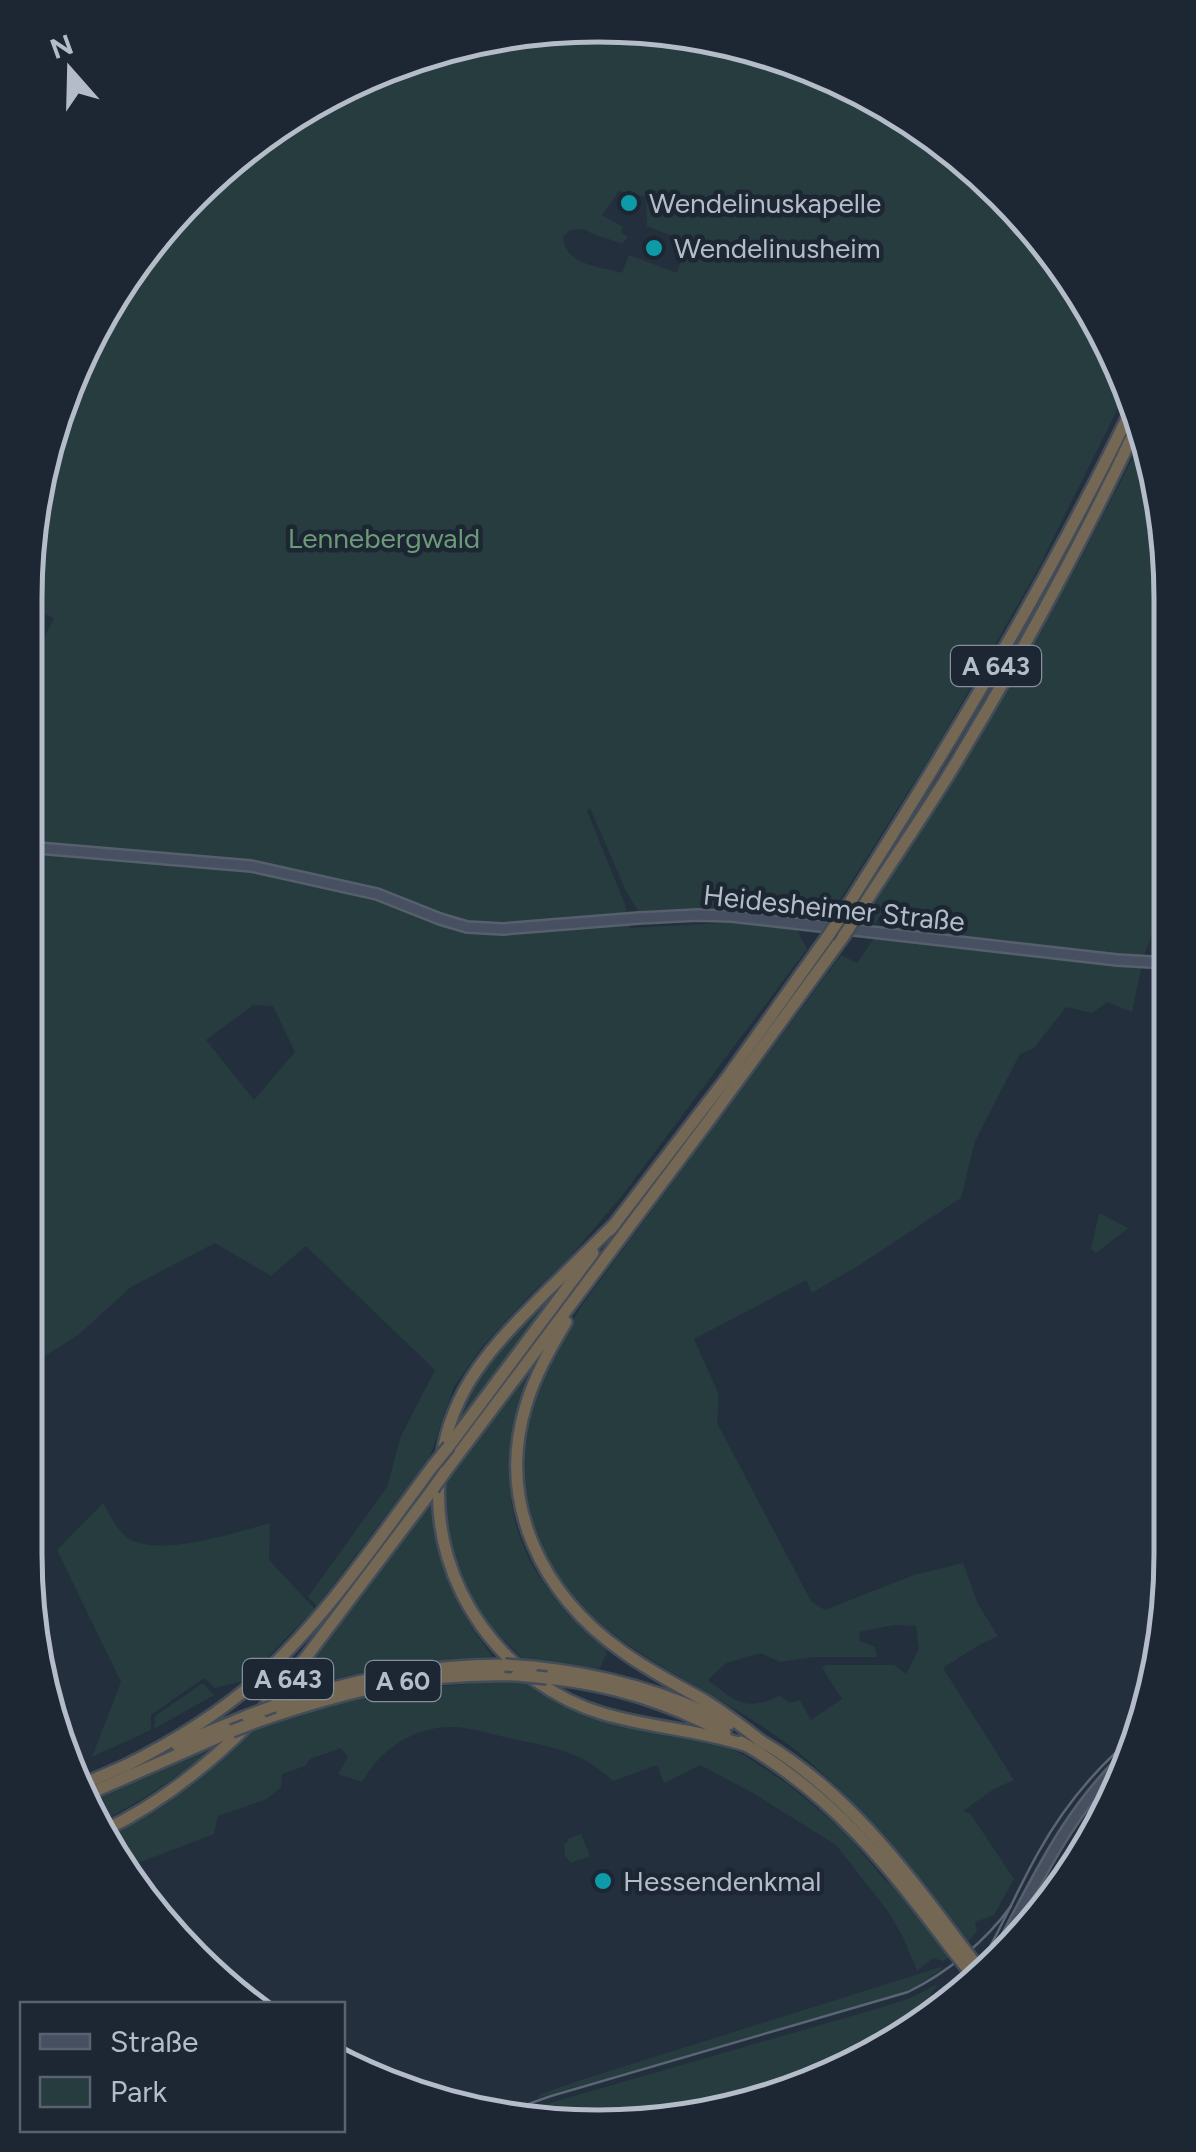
<svg xmlns="http://www.w3.org/2000/svg" width="1196" height="2152" font-family="Figtree,sans-serif">
<style>
.green{fill:#263c3f;fill-rule:evenodd}
.lines{fill:none;stroke-linecap:round;stroke-linejoin:round}
.secondary-casing{stroke:#565f6c;stroke-width:14}
.motorway-casing{stroke:#434c59;stroke-width:16}
.secondary{stroke:#465061;stroke-width:9}
.motorway{stroke:#746855;stroke-width:11}
.tram{stroke:#5a6575;stroke-width:2.5}
.motorway-bridge-casing{stroke:#434c59;stroke-width:16;stroke-linecap:butt}
.motorway-bridge{stroke:#746855;stroke-width:11}
.culture-dot{fill:#0f9aa8;stroke:#1d2633;stroke-width:4}
.labels{text-anchor:middle;dominant-baseline:central;stroke-width:9;stroke-linejoin:round;paint-order:stroke}
.shield{fill:#1d2633;stroke:#878f9c;stroke-width:2.5}
.shield-label{font-size:25px;font-weight:bold;fill:#b4bcc9}
.poi-label{font-size:28px;fill:#b4bcc9;stroke:#1d2633;text-anchor:start}
.park-label{font-size:28px;fill:#6b9a76;stroke:#1d2633}
.street-label{font-size:28px;fill:#b4bcc9;stroke:#1d2633}
.rim{fill:none;stroke:#b4bcc9;stroke-width:5}
</style>
<rect width="100%" height="100%" fill="#242f3e"/>
<g class="green">
<path d="M673,30L885,102L1003,192L1075,280L1128,388L1037,571L937,746L838,903L805,919L797,930L807,949L621,1197L567,1260L527,1298L482,1347L454,1387L429,1459L317,1606L308,1597L387,1487L401,1436L435,1370L306,1246L271,1276L215,1243L131,1287L78,1335L25,1369L26,666L33,661L54,618L26,605V561L55,414L102,311L250,143L450,44ZM619,191L646,197L647,226L687,242L677,273L629,255L622,273C599,266 566,266 563,237L570,230L584,229C596,237 609,238 622,244L628,237L621,232L623,227L602,215ZM590,808L625,889L638,911L721,907L722,923L630,928L625,904L587,811ZM253,1005L273,1006L295,1052L254,1100L206,1040Z"/>
<path d="M1145,434L1166,524L1167,895L1144,955L1132,1012L1107,1002L1092,1013L1066,1007L1034,1048L1020,1054L975,1141L961,1198L861,1264L812,1293L806,1280L694,1339L719,1395L717,1423L811,1601L825,1610L914,1575L963,1563L978,1604L998,1636L979,1645L943,1668L1014,1780L994,1789L963,1811L970,1813L1014,1879L994,1915L975,1922L977,1931L968,1942C914,1872 860,1800 789,1745C730,1701 660,1672 603,1626C532,1569 505,1470 538,1385C549,1357 566,1331 582,1305L841,955L857,963L875,937L900,940L899,930L884,911L874,925L865,919L993,715L1079,562ZM894,1625L916,1626L919,1649L906,1674L894,1665H826L822,1668L842,1699L811,1720L800,1700L789,1703L780,1696C744,1712 735,1701 708,1680L726,1663L761,1653L780,1662L814,1657H877L875,1647L860,1641L859,1632Z"/>
<path d="M1099,1213L1128,1228L1096,1253L1091,1249Z"/>
<path d="M579,1264L537,1317L459,1423C462,1372 544,1300 579,1264Z"/>
<path d="M544,1345C504,1429 490,1512 550,1592C556,1600 562,1608 569,1616C582,1628 600,1637 607,1653L599,1669L523,1659L485,1621L466,1591L453,1559L444,1510L443,1490L448,1481Z"/>
<path d="M433,1499C435,1565 454,1606 493,1657C423,1660 363,1669 296,1691L290,1687Z"/>
<path d="M103,1503C109,1513 116,1528 125,1536C153,1560 237,1532 270,1523L269,1560L315,1609L244,1681L215,1688L204,1678L151,1715V1730L92,1757L121,1682L57,1550Z"/>
<path d="M487,1680H524L540,1693L589,1714L699,1735L744,1755L789,1785L844,1831L884,1879L900,1892L950,1957L943,1961L933,1958L917,1971L903,1937L887,1910L836,1845L753,1793L700,1765L664,1783L657,1765L613,1781C582,1752 554,1747 513,1739C494,1735 471,1727 451,1727C413,1727 380,1750 362,1782L338,1774L348,1757L341,1748L310,1759L305,1766L282,1774L281,1787L267,1799L218,1816L214,1834L125,1868L108,1836L160,1808L173,1795L210,1769L257,1728L319,1707L398,1688L462,1685Z"/>
<path d="M203,1683L214,1695L154,1729L155,1716Z"/>
<path d="M224,1740C185,1772 146,1799 100,1822L89,1800Z"/>
<path d="M581,1834L590,1856L571,1863L565,1856L564,1844L567,1843L568,1839Z"/>
<path d="M941,1967L942,1969L917,1986L897,1995L537,2098L541,2094L584,2079Z"/>
<path d="M935,1985L937,1986L930,1994L937,2001L918,2011L922,2016L931,2008V2013L855,2060L859,2052L854,2049L837,2054L822,2067L827,2077L817,2084L635,2126L515,2113L883,2007L913,1997Z"/>
</g>
<g class="lines">
<g class="secondary-casing">
<g id="secondary">
<path d="M26,847L251,866L377,894L440,919L467,927L503,929L639,918L697,915L731,916L1117,960L1168,963"/>
<path d="M993,1963C1036,1884 1067,1809 1137,1747"/>
</g>
</g>
<g class="motorway-casing">
<g id="motorway">
<path d="M838,921C946,751 1048,583 1135,402"/>
<path d="M853,922C887,868 924,816 957,761C1024,650 1086,535 1141,418"/>
<path d="M610,1230L729,1075L828,936"/>
<path d="M566,1322C550,1349 535,1375 526,1405C496,1503 542,1595 623,1652C648,1670 675,1684 702,1699C724,1712 744,1728 765,1744"/>
<path d="M449,1446L593,1253"/>
<path d="M442,1457C453,1383 498,1341 548,1290C571,1268 592,1246 615,1224"/>
<path d="M445,1472L710,1119L843,937"/>
<path d="M439,1480C432,1586 503,1684 604,1714C652,1728 701,1730 748,1746"/>
<path d="M532,1667C601,1674 668,1692 729,1724"/>
<path d="M547,1678C609,1684 670,1703 725,1733"/>
<path d="M274,1706C352,1680 422,1665 505,1665"/>
<path d="M262,1710L307,1656L433,1489"/>
<path d="M261,1720C350,1690 423,1672 517,1675"/>
<path d="M759,1740C843,1788 901,1865 958,1941"/>
<path d="M741,1742C834,1796 887,1864 950,1947"/>
<path d="M177,1745L247,1716"/>
<path d="M123,1767C171,1743 218,1715 258,1679C326,1618 378,1539 433,1466"/>
<path d="M81,1785L127,1765"/>
<path d="M86,1795L232,1731"/>
<path d="M105,1830C159,1804 207,1766 249,1724"/>
</g>
</g>
<use href="#secondary" class="secondary"/>
<use href="#motorway" class="motorway"/>
<g class="tram">
<path d="M958,1996C992,1953 1011,1901 1038,1853C1064,1806 1100,1763 1143,1729"/>
<path d="M503,2113L551,2096L908,1992C947,1973 986,1941 1011,1906"/>
</g>
<g class="motorway-bridge-casing">
<g id="motorway-bridge">
<path d="M828,936L838,921"/>
<path d="M843,937L853,922"/>
<path d="M433,1466L449,1446"/>
<path d="M433,1489L445,1472"/>
<path d="M505,1665L532,1667"/>
<path d="M517,1675L547,1678"/>
<path d="M247,1716L274,1706"/>
<path d="M232,1731L261,1720"/>
<path d="M958,1941L984,1975"/>
<path d="M950,1947L978,1982"/>
</g>
</g>
<use href="#motorway-bridge" class="motorway-bridge"/>
</g>
<g class="culture-dot">
<circle cx="629" cy="203" r="10"/>
<circle cx="654" cy="248" r="10"/>
<circle cx="603" cy="1881" r="10"/>
</g>
<g class="labels">
<g class="shield">
<rect x="951" y="646" width="90" height="40" rx="8"/>
<rect x="243" y="1659" width="90" height="40" rx="8"/>
<rect x="365.5" y="1661" width="75" height="40" rx="8"/>
</g>
<g class="shield-label">
<text x="996" y="666">A 643</text>
<text x="288" y="1679">A 643</text>
<text x="403" y="1681">A 60</text>
</g>
<g class="poi-label">
<text x="649" y="203">Wendelinuskapelle</text>
<text x="674" y="248">Wendelinusheim</text>
<text x="623" y="1881">Hessendenkmal</text>
</g>
<g class="park-label">
<text x="384" y="538">Lennebergwald</text>
</g>
<g class="street-label">
<text transform="translate(834 908) rotate(6)">Heidesheimer Straße</text>
</g>
</g>
<path d="M0 0H1196V2152H0ZM598 42H598A556 556 0 0 1 1154 598V1554A556 556 0 0 1 598 2110H598A556 556 0 0 1 42 1554V598A556 556 0 0 1 598 42Z" fill="#1d2633" fill-rule="evenodd"/>
<path class="rim" d="M598 42H598A556 556 0 0 1 1154 598V1554A556 556 0 0 1 598 2110H598A556 556 0 0 1 42 1554V598A556 556 0 0 1 598 42Z"/>
<rect x="20" y="2002" width="325" height="130" fill="#1d2633" stroke="#59626f" stroke-width="2.5"/>
<rect x="40" y="2034" width="50" height="15" fill="#465061" stroke="#59626f" stroke-width="2.5"/>
<text x="110" y="2052" font-size="30" fill="#b4bcc9">Straße</text>
<rect x="40" y="2077" width="50" height="30" fill="#263c3f" stroke="#59626f" stroke-width="2.5"/>
<text x="110" y="2102" font-size="30" fill="#b4bcc9">Park</text>
<g transform="translate(70 70) rotate(340)" stroke="#1d2633" stroke-width="8" paint-order="stroke">
<path d="M0-8L18 38L0 25L-18 38Z" fill="#b4bcc9"/>
<text y="-15" font-size="28" font-weight="bold" text-anchor="middle" fill="#b4bcc9">N</text>
</g>
</svg>
